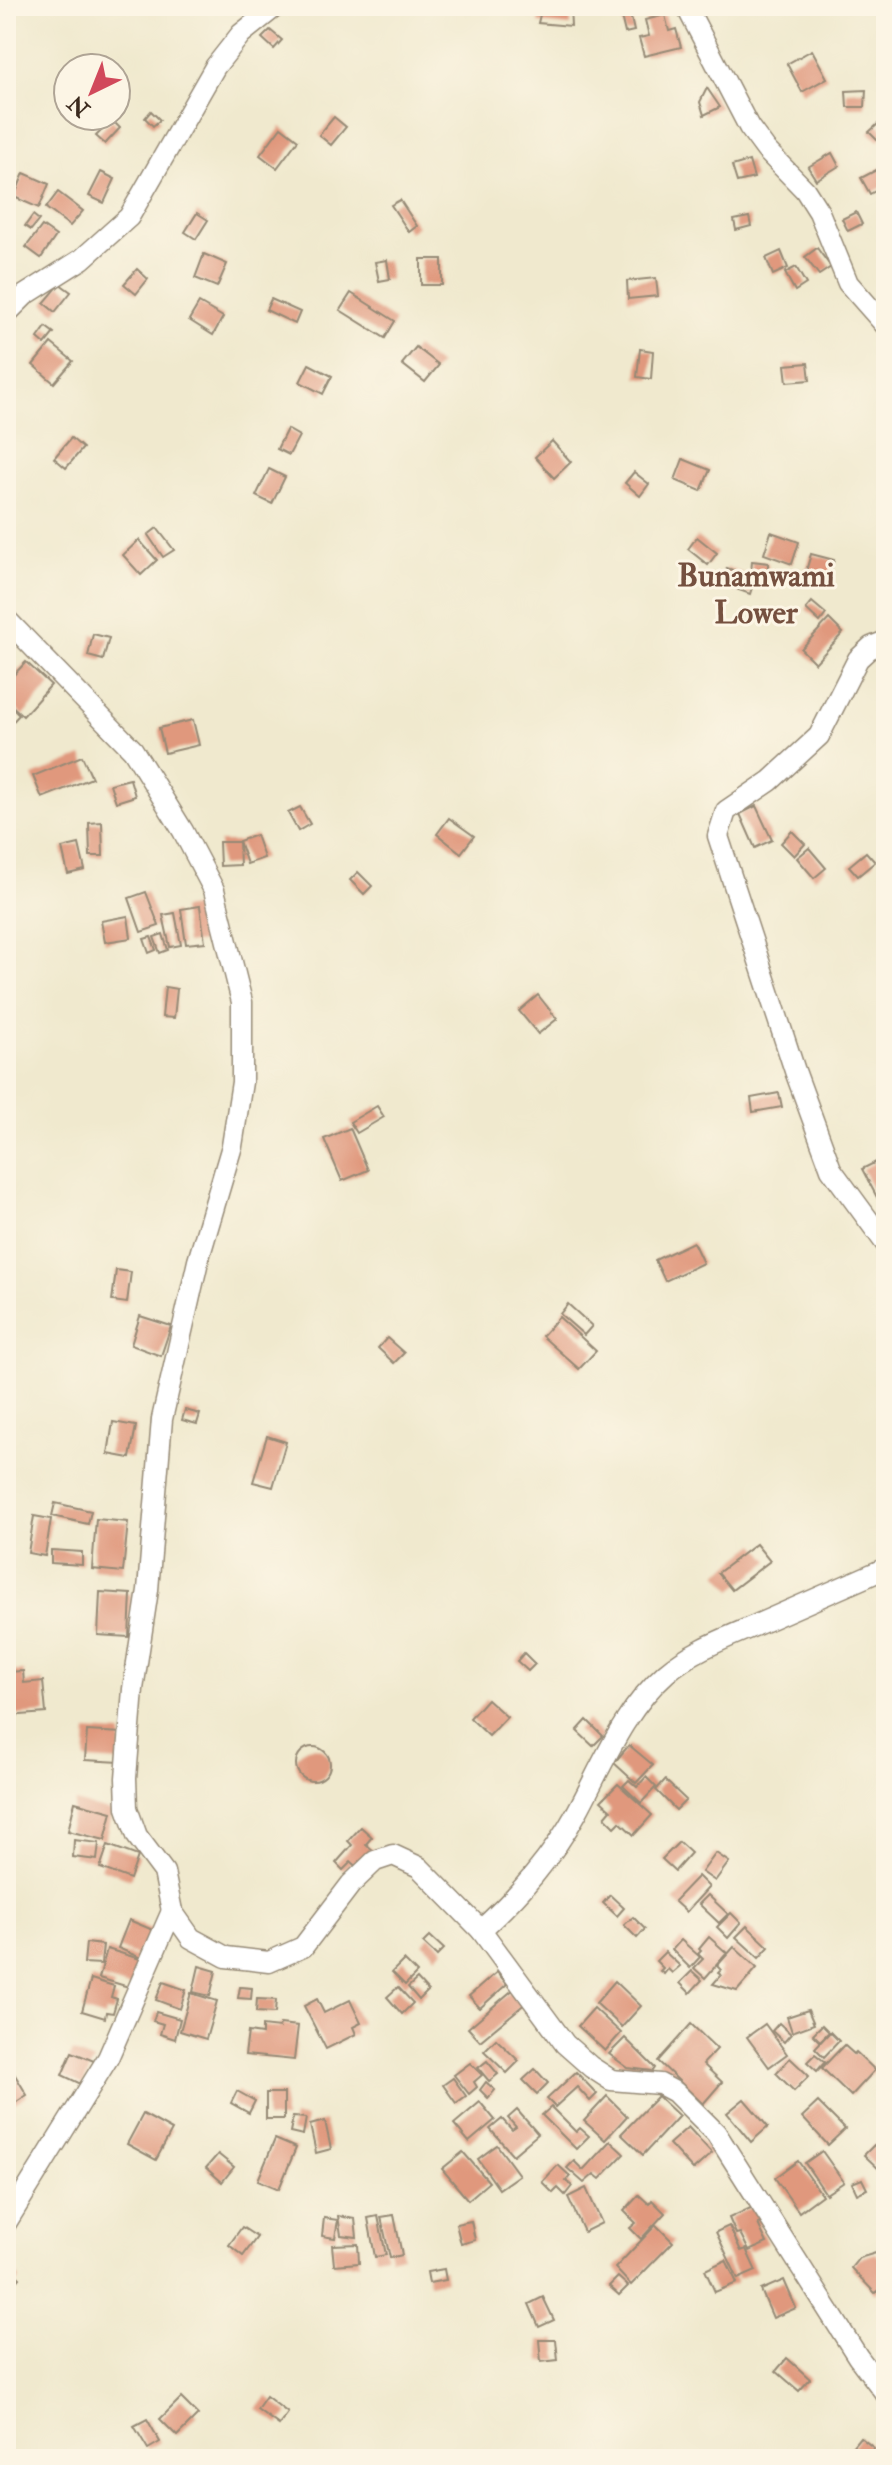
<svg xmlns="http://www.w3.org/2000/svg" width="892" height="2465" font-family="'IM FELL Double Pica',serif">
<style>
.building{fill:#e0987d}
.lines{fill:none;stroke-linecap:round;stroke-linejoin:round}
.minor-casing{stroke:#968a76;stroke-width:23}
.minor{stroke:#fff;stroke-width:20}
.labels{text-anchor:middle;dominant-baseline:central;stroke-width:6;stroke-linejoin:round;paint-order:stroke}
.quarter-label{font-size:32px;font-weight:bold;fill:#75503f;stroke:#fcf5e5}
</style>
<rect width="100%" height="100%" fill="#fcf5e5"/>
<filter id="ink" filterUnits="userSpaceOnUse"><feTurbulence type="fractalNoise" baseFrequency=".0125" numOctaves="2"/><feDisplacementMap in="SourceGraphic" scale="16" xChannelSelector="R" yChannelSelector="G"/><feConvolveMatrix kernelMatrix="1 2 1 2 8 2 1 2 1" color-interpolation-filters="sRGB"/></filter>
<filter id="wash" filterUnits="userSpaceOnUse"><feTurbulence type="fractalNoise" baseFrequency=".006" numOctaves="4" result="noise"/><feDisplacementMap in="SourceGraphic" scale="32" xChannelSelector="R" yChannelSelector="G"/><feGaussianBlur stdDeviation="1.8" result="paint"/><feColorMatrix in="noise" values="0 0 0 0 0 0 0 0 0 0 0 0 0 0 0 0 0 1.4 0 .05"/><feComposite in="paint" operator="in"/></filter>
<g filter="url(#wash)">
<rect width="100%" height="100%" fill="#f0e9ce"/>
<g id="blocks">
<g class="building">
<path d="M542,6H570L571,26L538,23Z"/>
<path d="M629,10L634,31L625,33L620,12Z"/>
<path d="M665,15L669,31L676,29L681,47L644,56L639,38L649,36L645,20Z"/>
<path d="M270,30L282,40L274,49L262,38Z"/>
<path d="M812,50L827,78L802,92L787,64Z"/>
<path d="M707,88L720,107L704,115L700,102Z"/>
<path d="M866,90L865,107H847L846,91Z"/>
<path d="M151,111L160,120L153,126L145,118Z"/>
<path d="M334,117L346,127L331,145L319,135Z"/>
<path d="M112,120L120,128L105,144L96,136Z"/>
<path d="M878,124L886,133L878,141L869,132Z"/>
<path d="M281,127L298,140L277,168L260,155Z"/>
<path d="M832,153L839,166L816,180L808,167Z"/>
<path d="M749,161L754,178L737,182L732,166Z"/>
<path d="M884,166L886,185L870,194L861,178Z"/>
<path d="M101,172L115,179L104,203L89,196Z"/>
<path d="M24,173L49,184L39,208L14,197Z"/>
<path d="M58,192L83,211L70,226L46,208Z"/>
<path d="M400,200L417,226L409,232L391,205Z"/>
<path d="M856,212L862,224L848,231L842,219Z"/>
<path d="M197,213L208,220L196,239L185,232Z"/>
<path d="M33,215L39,220L31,230L25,226Z"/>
<path d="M749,217L751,226L736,230L734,220Z"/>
<path d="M42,226L56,236L41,258L26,247Z"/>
<path d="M817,248L831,267L819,275L805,257Z"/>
<path d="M781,251L788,268L773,275L766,258Z"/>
<path d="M204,254L227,264L217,287L195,278Z"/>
<rect x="421" y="259" width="21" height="26"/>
<path d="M387,260L390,279L379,281L375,262Z"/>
<path d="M796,267L806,284L795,291L785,273Z"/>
<path d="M137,269L148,279L136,294L124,284Z"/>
<path d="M656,278L658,296L628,299L627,281Z"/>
<path d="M60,284L71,292L55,312L44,303Z"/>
<path d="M351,293L395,321L385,338L340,310Z"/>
<path d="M271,299L300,312L295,324L266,310Z"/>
<path d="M199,303L223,317L213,335L189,320Z"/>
<path d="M46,327L54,333L45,344L38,338Z"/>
<path d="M51,343L73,361L54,383L33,365Z"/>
<path d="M416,347L439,365L425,382L402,364Z"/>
<path d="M640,349L653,351L651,379L637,377Z"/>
<path d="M808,363L810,380L787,382L785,365Z"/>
<path d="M309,364L332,376L323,394L300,382Z"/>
<path d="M287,429L299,436L289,455L277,449Z"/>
<path d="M71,438L83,448L66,468L54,458Z"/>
<path d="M552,441L571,462L554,478L535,457Z"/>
<path d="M683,459L710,470L701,491L675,480Z"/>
<path d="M269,469L285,477L272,504L256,496Z"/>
<path d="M634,472L649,484L640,496L625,483Z"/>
<path d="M157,528L174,550L163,557L148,535Z"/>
<path d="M771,532L799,542L792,564L764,554Z"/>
<path d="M697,537L717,553L708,565L688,549Z"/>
<path d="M139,540L157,560L141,575L123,555Z"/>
<path d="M811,554L834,560L828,578L806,571Z"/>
<path d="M752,561L768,563V575L751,574Z"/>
<path d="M727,568L755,578L750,594L722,584Z"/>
<path d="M812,602L826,614L820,622L806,609Z"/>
<path d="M829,619L843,633L815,663L801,649Z"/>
<path d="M93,634L109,638L103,660L88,656Z"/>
<path d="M26,662L51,685L23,716L6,700V683Z"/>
<path d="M6,702L19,715L6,729Z"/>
<path d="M193,720L199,745L165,753L159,728Z"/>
<path d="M82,756L92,778L42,798L33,776Z"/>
<path d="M130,779L135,796L116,802L110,784Z"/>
<path d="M756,806L772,840L755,848L740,814Z"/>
<path d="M300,807L310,824L298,831L288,813Z"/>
<path d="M449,818L474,836L461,853L437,834Z"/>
<path d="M102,822L103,856H90L89,823Z"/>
<path d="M792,831L805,844L794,856L781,843Z"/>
<path d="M256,835L264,858L247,864L239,841Z"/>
<path d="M219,842H239L240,865L220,866Z"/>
<path d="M79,844L85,870L68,874L62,848Z"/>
<path d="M809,848L826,868L814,878L797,858Z"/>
<path d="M866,852L875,862L858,876L849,866Z"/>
<path d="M358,872L372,886L364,894L350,880Z"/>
<path d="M146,892L159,926L141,932L129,898Z"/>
<path d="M200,906L205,942L186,944L181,909Z"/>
<path d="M175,913L181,945L170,947L163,915Z"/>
<path d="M128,916L131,938L105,942L101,921Z"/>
<path d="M163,934L168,950L160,953L154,937Z"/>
<path d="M151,937L156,950L149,953L144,939Z"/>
<path d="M165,987L177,989L174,1018L162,1017Z"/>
<path d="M538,995L557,1019L538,1034L519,1011Z"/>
<path d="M779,1093L782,1107L753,1112L751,1098Z"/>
<path d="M377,1106L384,1117L357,1133L350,1122Z"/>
<path d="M350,1128L368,1170L342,1181L324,1139Z"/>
<path d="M886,1157V1199L880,1203L862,1169Z"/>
<path d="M693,1242L703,1263L665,1281L655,1260Z"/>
<path d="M116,1270L131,1272L127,1303L112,1301Z"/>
<path d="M568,1304L592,1326L584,1335L560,1314Z"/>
<path d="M140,1316L171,1326L161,1356L131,1345Z"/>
<path d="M559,1317L596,1351L579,1369L542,1336Z"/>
<path d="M387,1338L404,1353L394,1363L378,1348Z"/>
<path d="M185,1410L200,1414L197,1424L182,1420Z"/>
<path d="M113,1422L136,1426L130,1458L108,1454Z"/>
<path d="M267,1436L286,1442L273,1487L253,1482Z"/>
<path d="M55,1503L91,1511L88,1524L52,1516Z"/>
<path d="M34,1516L51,1519L45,1556L28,1553Z"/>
<path d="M96,1519L128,1522L123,1572L92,1569Z"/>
<path d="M756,1544L770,1561L732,1590L718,1573Z"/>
<path d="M51,1550L82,1552V1565L51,1563Z"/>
<path d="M100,1592L131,1594L129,1637L98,1635Z"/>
<path d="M524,1653L535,1664L528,1671L517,1661Z"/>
<path d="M23,1671L24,1683L43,1681L46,1713L8,1716L6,1672Z"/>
<path d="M487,1699L507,1717L489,1736L470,1718Z"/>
<path d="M587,1720L603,1736L593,1746L577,1731Z"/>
<path d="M87,1731L122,1733L120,1762L85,1760Z"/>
<path d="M629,1745L653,1765L636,1783L614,1763Z"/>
<circle cx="313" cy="1764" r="17"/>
<path d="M646,1777L656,1787L641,1803L623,1786L629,1780L637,1787Z"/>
<path d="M665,1780L686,1800L676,1810L656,1790Z"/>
<path d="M618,1784L652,1815L634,1835L620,1822L615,1827L605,1817L611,1810L601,1801Z"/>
<path d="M75,1802L112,1812L105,1840L68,1831Z"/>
<path d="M361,1827L372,1837L366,1844L375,1852L359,1869L351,1862L343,1870L336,1863L352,1845L348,1841Z"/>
<path d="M74,1840L99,1843L97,1860L73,1857Z"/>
<path d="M679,1842L691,1853L675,1871L662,1859Z"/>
<path d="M108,1845L138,1856L130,1879L100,1868Z"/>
<path d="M716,1853L729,1862L715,1881L702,1872Z"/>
<path d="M698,1876L709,1887L686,1912L674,1901Z"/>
<path d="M610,1895L624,1908L617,1916L603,1903Z"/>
<path d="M708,1895L728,1914L719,1923L699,1904Z"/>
<path d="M731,1913L741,1923L728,1938L717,1927Z"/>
<path d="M633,1917L645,1929L637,1938L624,1925Z"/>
<path d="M129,1920L153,1930L141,1958L118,1948Z"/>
<path d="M747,1926L769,1947L759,1958L736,1937Z"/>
<path d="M430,1936L444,1949L437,1956L423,1943Z"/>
<path d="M709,1937L727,1953L705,1978L694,1968L703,1959L698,1954L701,1951L699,1949Z"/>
<path d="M681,1940L700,1957L690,1968L672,1950Z"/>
<path d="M86,1943L103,1945L101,1964L84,1963Z"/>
<path d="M734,1947L757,1968L737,1991L713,1984L721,1975L718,1973L721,1970L717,1966Z"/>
<path d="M107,1949L140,1959L132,1988L99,1978Z"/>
<path d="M665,1952L680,1966L672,1973L668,1969L664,1974L660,1971L663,1968L656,1961Z"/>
<path d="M404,1960L417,1973L405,1985L392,1972Z"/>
<path d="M199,1966L216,1971L210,1996L193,1992Z"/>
<path d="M692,1971L702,1980L690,1993L680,1983Z"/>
<path d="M497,1972L507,1984L480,2008L469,1996Z"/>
<path d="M91,1979L114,1986L111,1997L117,1999L113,2013L106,2012L105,2018L82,2011Z"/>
<path d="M417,1979L428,1991L419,2000L408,1987Z"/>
<path d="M615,1981L641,2006L622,2027L596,2003Z"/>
<path d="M163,1982L186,1990L180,2009L156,2000Z"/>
<path d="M240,1987L252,1988L251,1999L238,1998Z"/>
<path d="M398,1987L413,2003L402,2014L387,1997Z"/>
<path d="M515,1988L527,2002L480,2041L468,2028Z"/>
<path d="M191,1993L217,2001L206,2039L180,2031Z"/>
<path d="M257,1999L276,2000L275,2013L256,2012Z"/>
<path d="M317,1999L324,2013L350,2000L361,2023L353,2027L356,2034L326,2049L304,2006Z"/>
<path d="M594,2008L621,2033L605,2051L578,2026Z"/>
<path d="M808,2010L814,2024L792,2032L787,2017Z"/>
<path d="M156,2012L180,2019L175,2039L160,2034L163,2024L153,2021Z"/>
<path d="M779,2023L791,2034L784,2042L772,2031Z"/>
<path d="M280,2024L298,2026L294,2060L245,2055L248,2032L262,2034V2026L279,2028Z"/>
<path d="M691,2024L717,2049L703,2064L722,2082L703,2104L658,2061Z"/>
<path d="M765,2024L787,2054L769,2067L747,2037Z"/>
<path d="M822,2025L829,2032L820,2041L813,2034Z"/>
<path d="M830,2032L839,2041L824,2057L815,2048Z"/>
<path d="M625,2038L655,2068L653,2071L628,2068L609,2054Z"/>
<path d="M496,2039L519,2061L507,2073L484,2051Z"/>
<path d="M844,2045L854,2054L856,2052L875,2070L851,2096L822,2068Z"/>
<path d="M72,2052L94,2061L83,2085L62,2075Z"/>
<path d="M815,2054L825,2062L817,2071L807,2062Z"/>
<path d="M790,2058L809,2076L794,2091L776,2073Z"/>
<path d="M487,2061L498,2074L489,2081L478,2068Z"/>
<path d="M470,2063L482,2075L474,2082L477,2087L469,2094L454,2075Z"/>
<path d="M535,2069L548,2083L537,2094L523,2080Z"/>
<path d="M12,2070L27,2095L15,2103L6,2087V2073Z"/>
<path d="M576,2072L597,2094L590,2101L577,2087L555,2107L547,2099Z"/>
<path d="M453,2078L466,2096L456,2103L443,2085Z"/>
<path d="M486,2082L495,2090L488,2098L480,2090Z"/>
<path d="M237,2091L255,2101L249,2113L231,2103Z"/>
<rect x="266" y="2093" width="18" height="26"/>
<path d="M607,2096L627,2116L605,2140L584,2121Z"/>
<path d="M658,2096L679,2116L643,2155L621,2134Z"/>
<path d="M744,2099L768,2127L751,2142L727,2113Z"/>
<path d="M480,2102L495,2120L469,2142L454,2124Z"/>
<path d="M818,2102L845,2129L828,2145L802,2117Z"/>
<path d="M551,2107L576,2132L580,2128L589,2136L576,2149L542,2115Z"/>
<path d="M517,2110L538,2134L513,2155L490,2129L502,2119L512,2130L516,2127L508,2118Z"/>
<path d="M143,2114L172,2130L156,2160L127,2144Z"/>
<path d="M293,2117L306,2118L303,2135L290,2132Z"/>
<path d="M325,2121L331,2149L316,2153L310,2125Z"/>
<path d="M688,2127L712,2153L693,2170L669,2144Z"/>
<path d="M275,2139L296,2148L279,2189L258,2180Z"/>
<path d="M610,2141L624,2154L600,2179L594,2174L584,2183L567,2168L574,2161L583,2170Z"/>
<path d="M497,2145L519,2175L499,2189L478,2159Z"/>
<path d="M874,2145L886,2156V2169L883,2173L864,2155Z"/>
<path d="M822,2151L844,2182L826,2194L805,2163Z"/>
<path d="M463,2152L489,2182L468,2200L442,2169Z"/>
<path d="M218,2154L234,2167L222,2182L206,2168Z"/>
<path d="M798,2161L822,2195L799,2212L775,2178Z"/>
<path d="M558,2165L570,2176L566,2181L572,2186L565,2195L558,2188L553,2193L542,2182Z"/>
<path d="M862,2179L867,2189L857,2194L852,2183Z"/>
<path d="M586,2188L602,2223L584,2232L568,2197Z"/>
<path d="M639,2195L649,2204L652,2200L665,2213L641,2239L630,2228L636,2223L624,2211Z"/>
<path d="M757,2205L765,2221L758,2224L767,2243L749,2251L740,2233L736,2234L729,2218Z"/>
<path d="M394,2215L402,2255L390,2258L381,2217Z"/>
<path d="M338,2216L355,2219L357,2237L341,2235Z"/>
<path d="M378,2216L386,2255L375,2257L368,2218Z"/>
<path d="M324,2218L338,2220L335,2238L322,2236Z"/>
<path d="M471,2221L475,2240L461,2244L456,2224Z"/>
<path d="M656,2225L673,2242L631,2285L615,2268Z"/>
<path d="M729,2226L741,2251L746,2249L756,2271L738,2279L716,2232Z"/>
<path d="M242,2227L257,2237L243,2256L229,2245Z"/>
<path d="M358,2244L359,2263L334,2265L332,2245Z"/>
<path d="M876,2253L886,2266V2286L875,2293L851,2268L859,2258Z"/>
<path d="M726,2260L737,2283L715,2292L705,2270Z"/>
<path d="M6,2265L20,2278L8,2292L6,2290Z"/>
<path d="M444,2269L446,2280L429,2283L427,2272Z"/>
<path d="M618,2277L628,2286L619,2295L609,2286Z"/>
<path d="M784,2280L796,2308L773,2318L761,2290Z"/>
<path d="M543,2297L554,2320L539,2327L529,2304Z"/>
<path d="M539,2340H556L558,2360L541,2362Z"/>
<path d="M787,2358L810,2379L799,2391L776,2371Z"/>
<path d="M266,2396L288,2413L279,2425L257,2409Z"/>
<path d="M181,2398L198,2415L177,2436L160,2419Z"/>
<path d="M147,2419L160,2442L148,2449L134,2426Z"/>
<path d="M860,2437L874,2448L865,2459L851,2448Z"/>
</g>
</g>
</g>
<g filter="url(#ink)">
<use href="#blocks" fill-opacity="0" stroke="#968a76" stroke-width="2"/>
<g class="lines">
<g class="minor-casing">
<g id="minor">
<path d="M686,6L749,127L766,150L805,190L819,212L848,283L886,326"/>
<path d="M6,314L25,295L82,259L129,217L215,67L241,34L276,6"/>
<path d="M6,619L133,750L183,831L214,890L242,1002V1082L232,1146L198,1261L162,1419L148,1590L133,1689L126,1778L127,1808L137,1836L164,1872L172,1911L191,1938L226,1957L269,1962L303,1947L351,1884L375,1861L393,1855L419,1867L481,1930L565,2044L591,2067L611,2080L660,2084L675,2092L716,2133L858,2357L886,2394"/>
<path d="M886,641L871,647L858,659L819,736L770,781L726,811L718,836L795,1071L831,1169L886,1244"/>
<path d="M481,1930C520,1894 551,1859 577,1812C603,1764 624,1710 666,1673C694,1649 729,1637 763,1622C804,1604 845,1586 886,1568"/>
<path d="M6,2223L108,2058L172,1911"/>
</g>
</g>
<use href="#minor" class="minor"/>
</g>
</g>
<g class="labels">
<g class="quarter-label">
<text x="756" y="576">Bunamwami<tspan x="756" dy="37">Lower</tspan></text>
</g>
</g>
<rect width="892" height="2465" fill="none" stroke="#fcf5e5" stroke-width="32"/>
<g transform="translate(92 92) rotate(223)"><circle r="38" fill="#fcf5e5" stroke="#afa495" stroke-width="2"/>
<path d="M0-6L14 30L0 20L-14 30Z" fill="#d1495b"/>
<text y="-12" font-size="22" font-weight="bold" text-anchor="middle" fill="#3b2a1e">N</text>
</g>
</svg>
